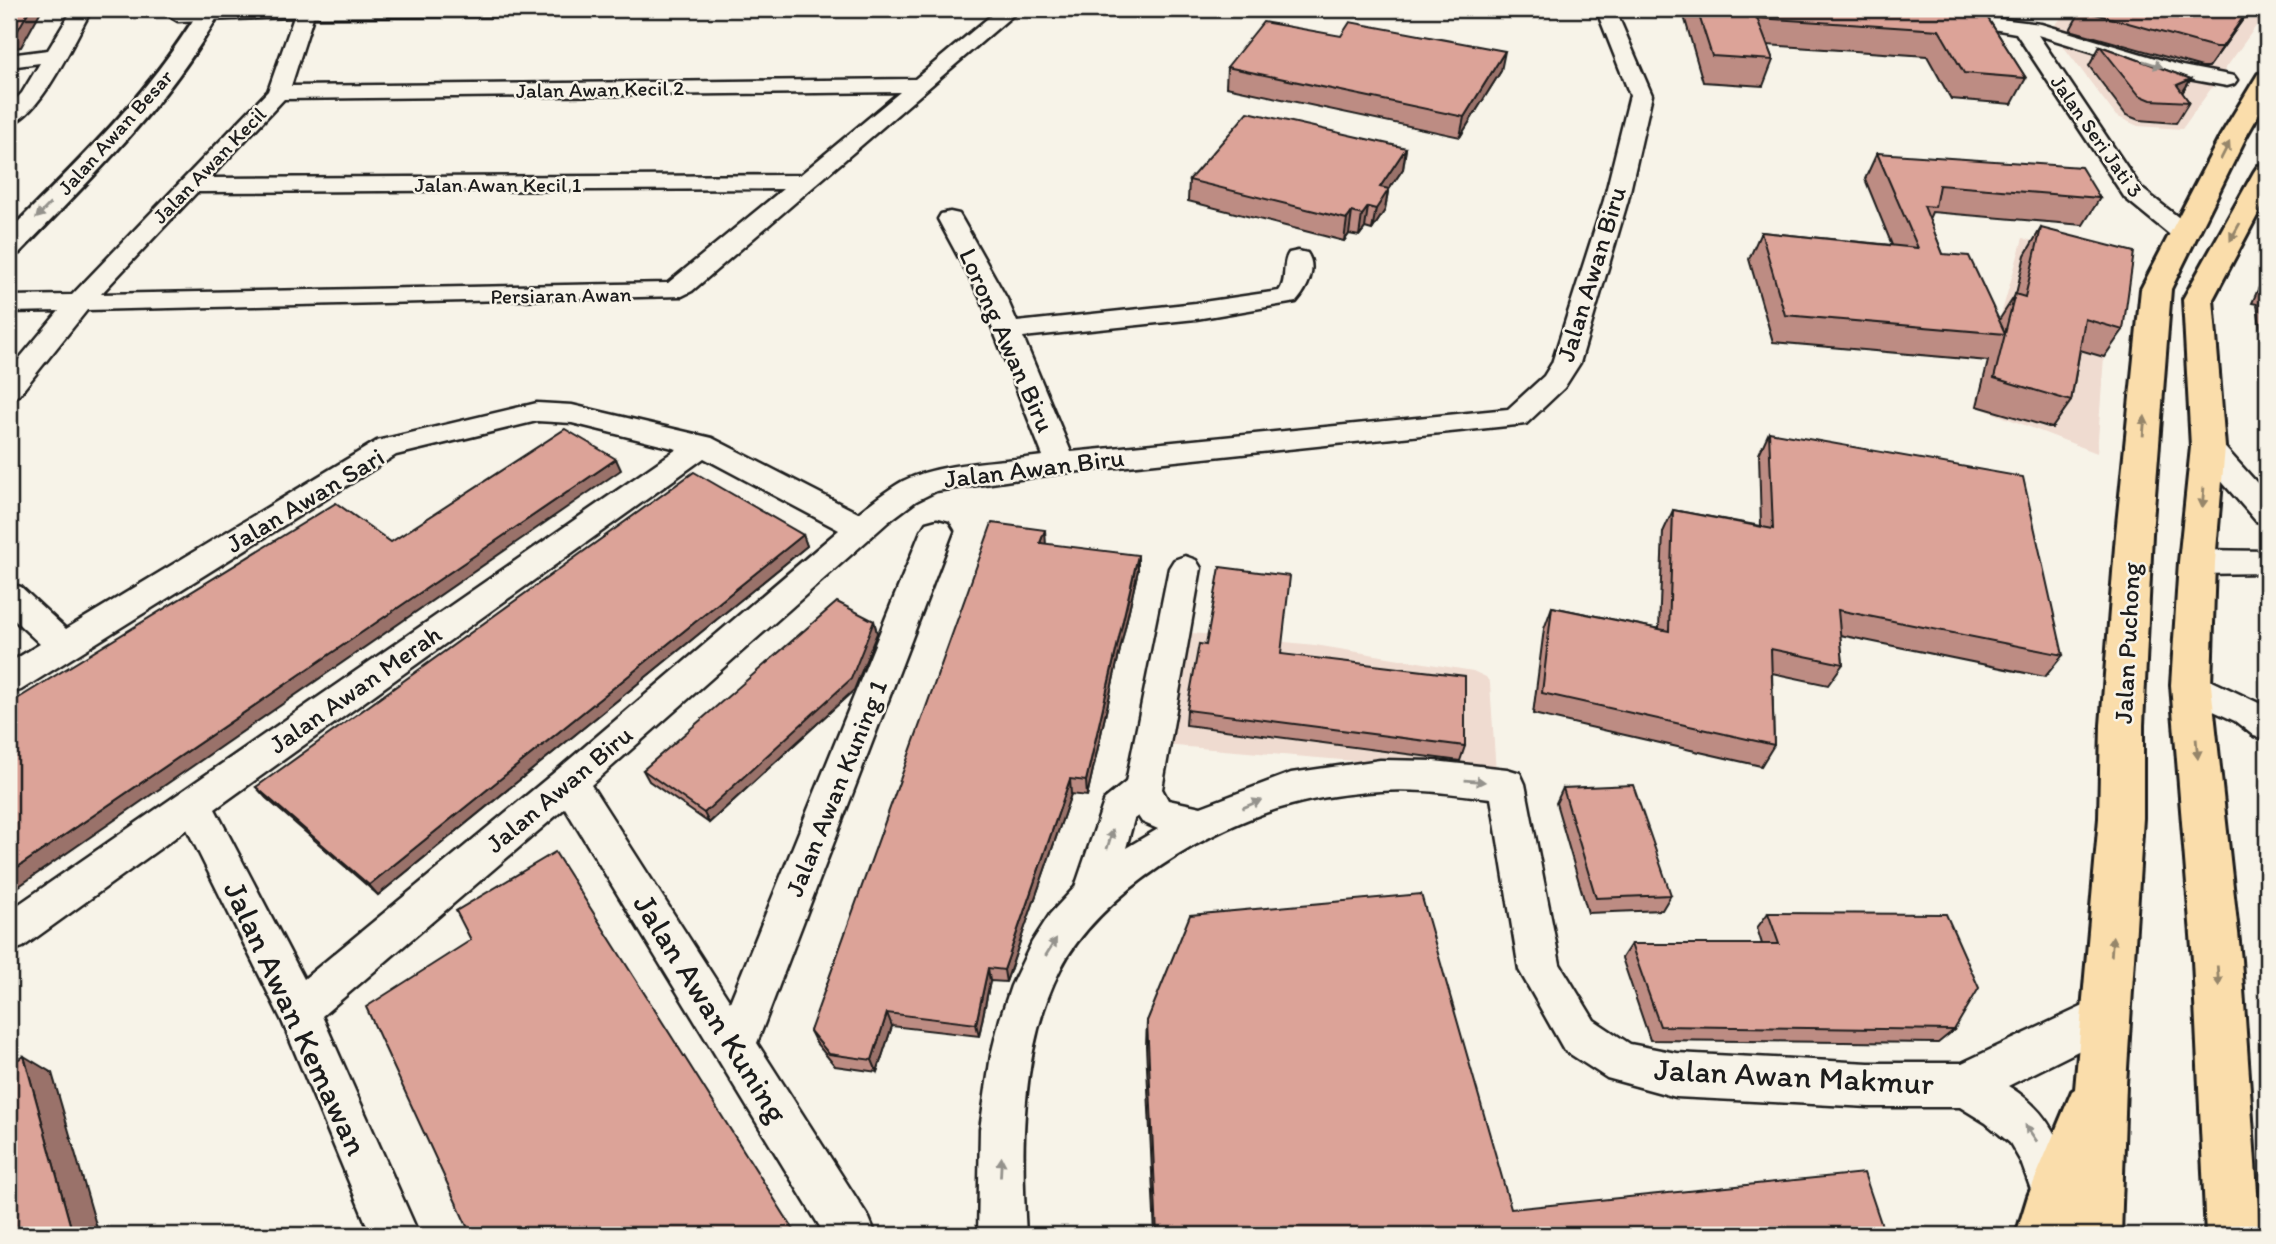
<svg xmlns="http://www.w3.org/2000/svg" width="2276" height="1244" font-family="Itim,sans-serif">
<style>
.built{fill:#efdbd0}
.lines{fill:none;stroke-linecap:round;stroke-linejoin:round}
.street-casing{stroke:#1c1c1c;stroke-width:5}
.secondary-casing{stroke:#1c1c1c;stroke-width:6}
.primary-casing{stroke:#1c1c1c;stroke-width:6}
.street{fill:#f7f3e8;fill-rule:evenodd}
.secondary{fill:#f7f3e8;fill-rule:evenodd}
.primary{fill:#faddab;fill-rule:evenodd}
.wall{fill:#bd8c83;stroke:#1c1c1c;stroke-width:2}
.shaded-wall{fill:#9a726a;stroke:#1c1c1c;stroke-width:2}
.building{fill:#dca398;stroke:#1c1c1c;stroke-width:2}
.oneway{fill:#94928c}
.oneway2{fill:#96866b}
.labels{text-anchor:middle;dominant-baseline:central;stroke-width:5;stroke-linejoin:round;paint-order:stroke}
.far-street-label{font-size:21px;fill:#1c1c1c;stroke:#f7f3e8}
.street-label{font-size:26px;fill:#1c1c1c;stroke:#f7f3e8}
.near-street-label{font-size:32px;fill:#1c1c1c;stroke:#f7f3e8}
</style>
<rect width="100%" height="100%" fill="#f7f3e8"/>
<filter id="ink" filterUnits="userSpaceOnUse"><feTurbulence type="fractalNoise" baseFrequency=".0143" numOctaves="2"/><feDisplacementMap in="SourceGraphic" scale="14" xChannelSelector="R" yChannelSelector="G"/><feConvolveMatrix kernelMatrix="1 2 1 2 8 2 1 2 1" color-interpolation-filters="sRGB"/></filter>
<g filter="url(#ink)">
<g class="built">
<path d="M2069,9H2267V11L2182,129L2138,126L2116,116L2051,30Z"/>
<path d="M2023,238L2091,261L2110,274L2097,453L1975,406Z"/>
<path d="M1182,632L1315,645L1473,671L1486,677L1490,683L1496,773L1164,745Z"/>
</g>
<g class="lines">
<g class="street-casing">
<g id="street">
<path d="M73,9H92C75,38 41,117 9,124V106L22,93L40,63L9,67V55L48,50Z"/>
<path d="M183,9H615L605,15L313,17L291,86L915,79L999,9H1020L692,291L682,296L87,310L19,395L9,398V371L59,311L9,312V296L72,295L268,91L294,17L178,21L168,15L171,11ZM900,92L800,175L210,178L284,99ZM783,189L668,283L101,294L197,192Z"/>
<path d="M1596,9H1615L1652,95L1628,200L1580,363L1564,388L1526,424L1061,473L936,491L916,501L888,522L591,785L730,1002L921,531L926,523L937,520L948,523L953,531L757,1043L869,1218L876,1235H825L565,808L322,1016L419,1235H371L282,1021L187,829L23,947L9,952V911L677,449L572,423L537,421L396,455L21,690L9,694V663L40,644L9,615V584L21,587L66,629L377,441L537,403L572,405L712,438L858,513C872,502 887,490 903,481C942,462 1000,462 1043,456L981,299L938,219L941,214L950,212L959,214L962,219L1007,299L1017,322L1196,303L1279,291C1288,280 1281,264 1289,253L1298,251L1307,253C1318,268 1307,290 1296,302L1196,319L1023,337L1071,452L1508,409L1544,376L1552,363L1604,200L1630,95ZM704,458L839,530L556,771L304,979L215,809Z"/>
<path d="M1943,9H1969L1992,18L2041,24L2182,66L2234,76L2237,80L2234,84L2227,86L2172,76L2038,35L2141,188L2192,228L2195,233L2192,238L2183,240L2174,238L2125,198L2016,33L1981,27L1945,13Z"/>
<path d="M2208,437L2218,440L2267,494V524L2256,521L2198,454L2193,447L2198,440Z"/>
<path d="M2197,550L2267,551V573L2197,574L2186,570L2181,562L2186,554Z"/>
<path d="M1185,556L1196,560L1201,568L1162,789L1168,800L1201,807L1291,773L1380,760L1434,761L1507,769L1520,773L1525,784L1560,964L1594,1020L1630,1044L1676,1053L1869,1063H1962L2107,995L2122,1001L2128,1015L2122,1029L2008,1086C2053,1113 2063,1149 2078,1196L2071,1212L2055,1219L2039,1212L2021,1162L2010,1143L1986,1123L1960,1107H1869L1676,1097L1607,1078L1564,1050L1519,970L1491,798C1454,794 1417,788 1380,791C1351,793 1320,797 1291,805C1212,825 1097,895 1060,970C1020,1049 1021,1149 1026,1235H978L980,1129L991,1055L1000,1019L1011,986L1032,942L1050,914L1075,887L1105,799L1126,782L1169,568L1174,560ZM1138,816L1142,822L1158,829L1126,848L1134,819Z"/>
<path d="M2191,671L2267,707V740L2254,736L2235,721L2179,695L2174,685L2179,675Z"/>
</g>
</g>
<g class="secondary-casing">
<path id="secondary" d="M200,9H222C168,103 94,176 19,253L9,256V231C79,161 149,94 200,9Z"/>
</g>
<g class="primary-casing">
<g id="primary">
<path d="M2267,72V100L2247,135L2171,289L2152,534L2143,725V818L2126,1084L2121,1235H2016L2028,1196L2072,1091L2075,1089L2099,818L2101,725L2116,534L2141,289L2221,135L2258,74Z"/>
<path d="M2267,164V197L2213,299L2225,447L2215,562L2211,685L2241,960L2260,1235H2206L2193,960L2171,685L2179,562L2191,447L2183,299L2254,172L2258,166Z"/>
</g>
</g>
<use href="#street" class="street"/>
<use href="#secondary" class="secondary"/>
<use href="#primary" class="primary"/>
</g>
<g class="wall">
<path d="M1124,9H1140L1138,11Z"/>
<path d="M1682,9H1982L2026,78L2012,104L1951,99L1927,56L1767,45L1773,60L1763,86L1703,82Z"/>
<path d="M2250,9L2209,67H2202L2070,30L2081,10Z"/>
<path d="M2100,46L2191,79L2182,93L2189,102L2176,123L2139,120L2126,115L2089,66Z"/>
<path d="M1227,67L1501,71L1460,137L1226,87Z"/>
<path d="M1406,148L1403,169L1388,191L1385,210L1372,230L1365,228L1359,236L1349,234L1344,241L1188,201L1189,180Z"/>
<path d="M1877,153L2100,198L2083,225L1932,212L1929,219L1943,254L1999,320L2016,294L2025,255L2041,228L2123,330L2104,357L2080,350L2071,401L2052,428L1977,406L1988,361L1773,342L1749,259L1761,232L1892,245L1865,179Z"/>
<path d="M2267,269V412L2261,374L2266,368L2257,304L2252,303Z"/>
<path d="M1769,432L2063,655L2045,677L1840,635L1843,664L1828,685L1772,673L1774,745L1761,766L1533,714L1544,629L1552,607L1659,629L1663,532L1673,510L1761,526L1759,454Z"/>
<path d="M803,535L807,546L378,895L266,798L256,787Z"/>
<path d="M1046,544L1138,570L1087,796L1071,794L1006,982L990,981L979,1036L892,1026L877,1072L835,1066L816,1043L810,1031Z"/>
<path d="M874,621L877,633L854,690L709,823L649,781L643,770Z"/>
<path d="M1281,654L1465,746L1460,761L1186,725L1187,710Z"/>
<path d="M1563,788L1671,895L1662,910L1588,913L1556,803Z"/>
<path d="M1768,913L1954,1030L1938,1043L1650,1040L1622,958L1631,944H1762L1757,928Z"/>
<path d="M1147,1021L1511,1209L1885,1235H1155L1146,1046Z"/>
</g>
<g class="shaded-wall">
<path d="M30,9H42L21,47L9,49V37Z"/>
<path d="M2249,9H2250L2247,14L2209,67Z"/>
<path d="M1505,51L1501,71L1460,137L1464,117Z"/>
<path d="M2191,79L2178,99L2177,85Z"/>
<path d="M1406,148L1403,169L1388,191L1385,210L1372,230L1380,187Z"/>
<path d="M1368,207L1365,228L1359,236L1362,215Z"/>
<path d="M1352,212L1349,234L1344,241L1347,219Z"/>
<path d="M616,459L621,470L9,893V873Z"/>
<path d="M1045,530L1046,545L1040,543Z"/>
<path d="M803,535L807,546L378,895L369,885Z"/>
<path d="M1138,555V570L1087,796L1086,781Z"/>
<path d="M874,621L877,633L854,690L709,823L704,813Z"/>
<path d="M1070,779L1071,794L1006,982L1004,970Z"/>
<path d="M988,968L990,981L979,1036L976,1024Z"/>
<path d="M887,1013L892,1026L877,1072L872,1060Z"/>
<path d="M24,1056L52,1073L99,1235H73Z"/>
</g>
<g class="building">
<path d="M9,9H30L14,37H9Z"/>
<path d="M1697,9H1982L2026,78L1964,73L1939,30L1757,18L1773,60L1712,56Z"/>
<path d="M2082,9H2249L2222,47H2215L2081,10Z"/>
<path d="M1263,22L1341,36L1350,22L1505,51L1464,117L1227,67Z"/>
<path d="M2100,46L2191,79L2177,85L2189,102L2151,100L2139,95Z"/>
<path d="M1248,112L1406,148L1380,187L1389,189L1376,209L1368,207L1362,215L1352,212L1347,219L1189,180Z"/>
<path d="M1877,153L2081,167L2100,198L1939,185L1935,207L1924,206L1943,254L1969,256L2005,333L2015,294L2025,297L2041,228L2134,252L2123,330L2085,319L2071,401L1994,378L2005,334L1785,315L1761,232L1918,248Z"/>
<path d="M2267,280V289L2263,288Z"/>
<path d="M565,429L616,459L9,873V704L336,503L391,542Z"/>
<path d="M1769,432L2023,477L2063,655L1838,610L1843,664L1771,649L1774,745L1542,693L1552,607L1669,631L1673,510L1773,529Z"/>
<path d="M694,472L803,535L369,885L256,787Z"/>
<path d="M992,523L1045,530L1040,543L1138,555L1086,781L1070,779L1004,970L988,968L976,1024L887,1013L872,1060L829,1054L810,1031Z"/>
<path d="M1220,567L1290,576L1281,654L1465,676V746L1187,710L1199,644L1206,645Z"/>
<path d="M837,602L874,621L851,679L704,813L643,770Z"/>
<path d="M1633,785L1671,895L1596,898L1563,788Z"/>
<path d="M555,852L797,1235H471L366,1007L471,940L456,911Z"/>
<path d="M1421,894L1511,1209L1864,1173L1885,1235H1157L1147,1021L1190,915Z"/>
<path d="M1768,913L1946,914L1979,988L1954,1030L1660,1026L1631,944H1779Z"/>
<path d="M24,1056L73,1235H9V1064Z"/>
</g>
<defs><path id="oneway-solid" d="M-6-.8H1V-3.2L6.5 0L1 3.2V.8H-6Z" transform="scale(1.75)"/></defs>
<g class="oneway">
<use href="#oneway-solid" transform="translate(2153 64) rotate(18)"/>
<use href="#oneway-solid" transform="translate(43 211) rotate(134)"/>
<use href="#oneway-solid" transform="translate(1475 781) rotate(5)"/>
<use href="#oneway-solid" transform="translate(1252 804) rotate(-23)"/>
<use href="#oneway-solid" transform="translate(1110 839) rotate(-73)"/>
<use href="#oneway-solid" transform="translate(1051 947) rotate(-58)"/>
<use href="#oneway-solid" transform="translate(2031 1133) rotate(-125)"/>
<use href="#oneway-solid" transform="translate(1001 1167) rotate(-87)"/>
</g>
<g class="oneway2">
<use href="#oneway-solid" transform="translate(2225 151) rotate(-63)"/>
<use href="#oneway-solid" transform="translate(2235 232) rotate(119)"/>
<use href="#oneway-solid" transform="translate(2144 426) rotate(-85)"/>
<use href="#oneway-solid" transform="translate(2203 498) rotate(95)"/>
<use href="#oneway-solid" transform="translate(2197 749) rotate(85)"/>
<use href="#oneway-solid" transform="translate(2112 946) rotate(-86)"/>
<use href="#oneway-solid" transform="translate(2218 976) rotate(86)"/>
</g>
</g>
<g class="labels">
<g class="far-street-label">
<text transform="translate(600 89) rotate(-1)">Jalan Awan Kecil 2</text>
<text transform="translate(115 132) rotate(-48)">Jalan Awan Besar</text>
<text transform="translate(2097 136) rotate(55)">Jalan Seri Jati 3</text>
<text transform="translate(209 165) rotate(-46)">Jalan Awan Kecil</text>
<text x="498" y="184">Jalan Awan Kecil 1</text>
<text transform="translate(561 295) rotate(-1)">Persiaran Awan</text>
</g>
<g class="street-label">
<text transform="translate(1591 274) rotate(-73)">Jalan Awan Biru</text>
<text transform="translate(1007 340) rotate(66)">Lorong Awan Biru</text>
<text transform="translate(1034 468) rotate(-7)">Jalan Awan Biru</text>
<text transform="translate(305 500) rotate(-31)">Jalan Awan Sari</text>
<text transform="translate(2127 643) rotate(-87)">Jalan Puchong</text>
<text transform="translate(355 689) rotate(-35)">Jalan Awan Merah</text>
<text transform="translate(836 788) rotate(-68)">Jalan Awan Kuning 1</text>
<text transform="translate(559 789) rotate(-40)">Jalan Awan Biru</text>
</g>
<g class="near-street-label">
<text transform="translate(711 1008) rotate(58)">Jalan Awan Kuning</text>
<text transform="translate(296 1018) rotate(65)">Jalan Awan Kemawan</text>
<text transform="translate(1794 1076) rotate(3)">Jalan Awan Makmur</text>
</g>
</g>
<rect width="2276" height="1244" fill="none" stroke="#f7f3e8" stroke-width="35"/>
<rect x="18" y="18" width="2241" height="1209" fill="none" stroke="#1c1c1c" stroke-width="2.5" filter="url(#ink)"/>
</svg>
